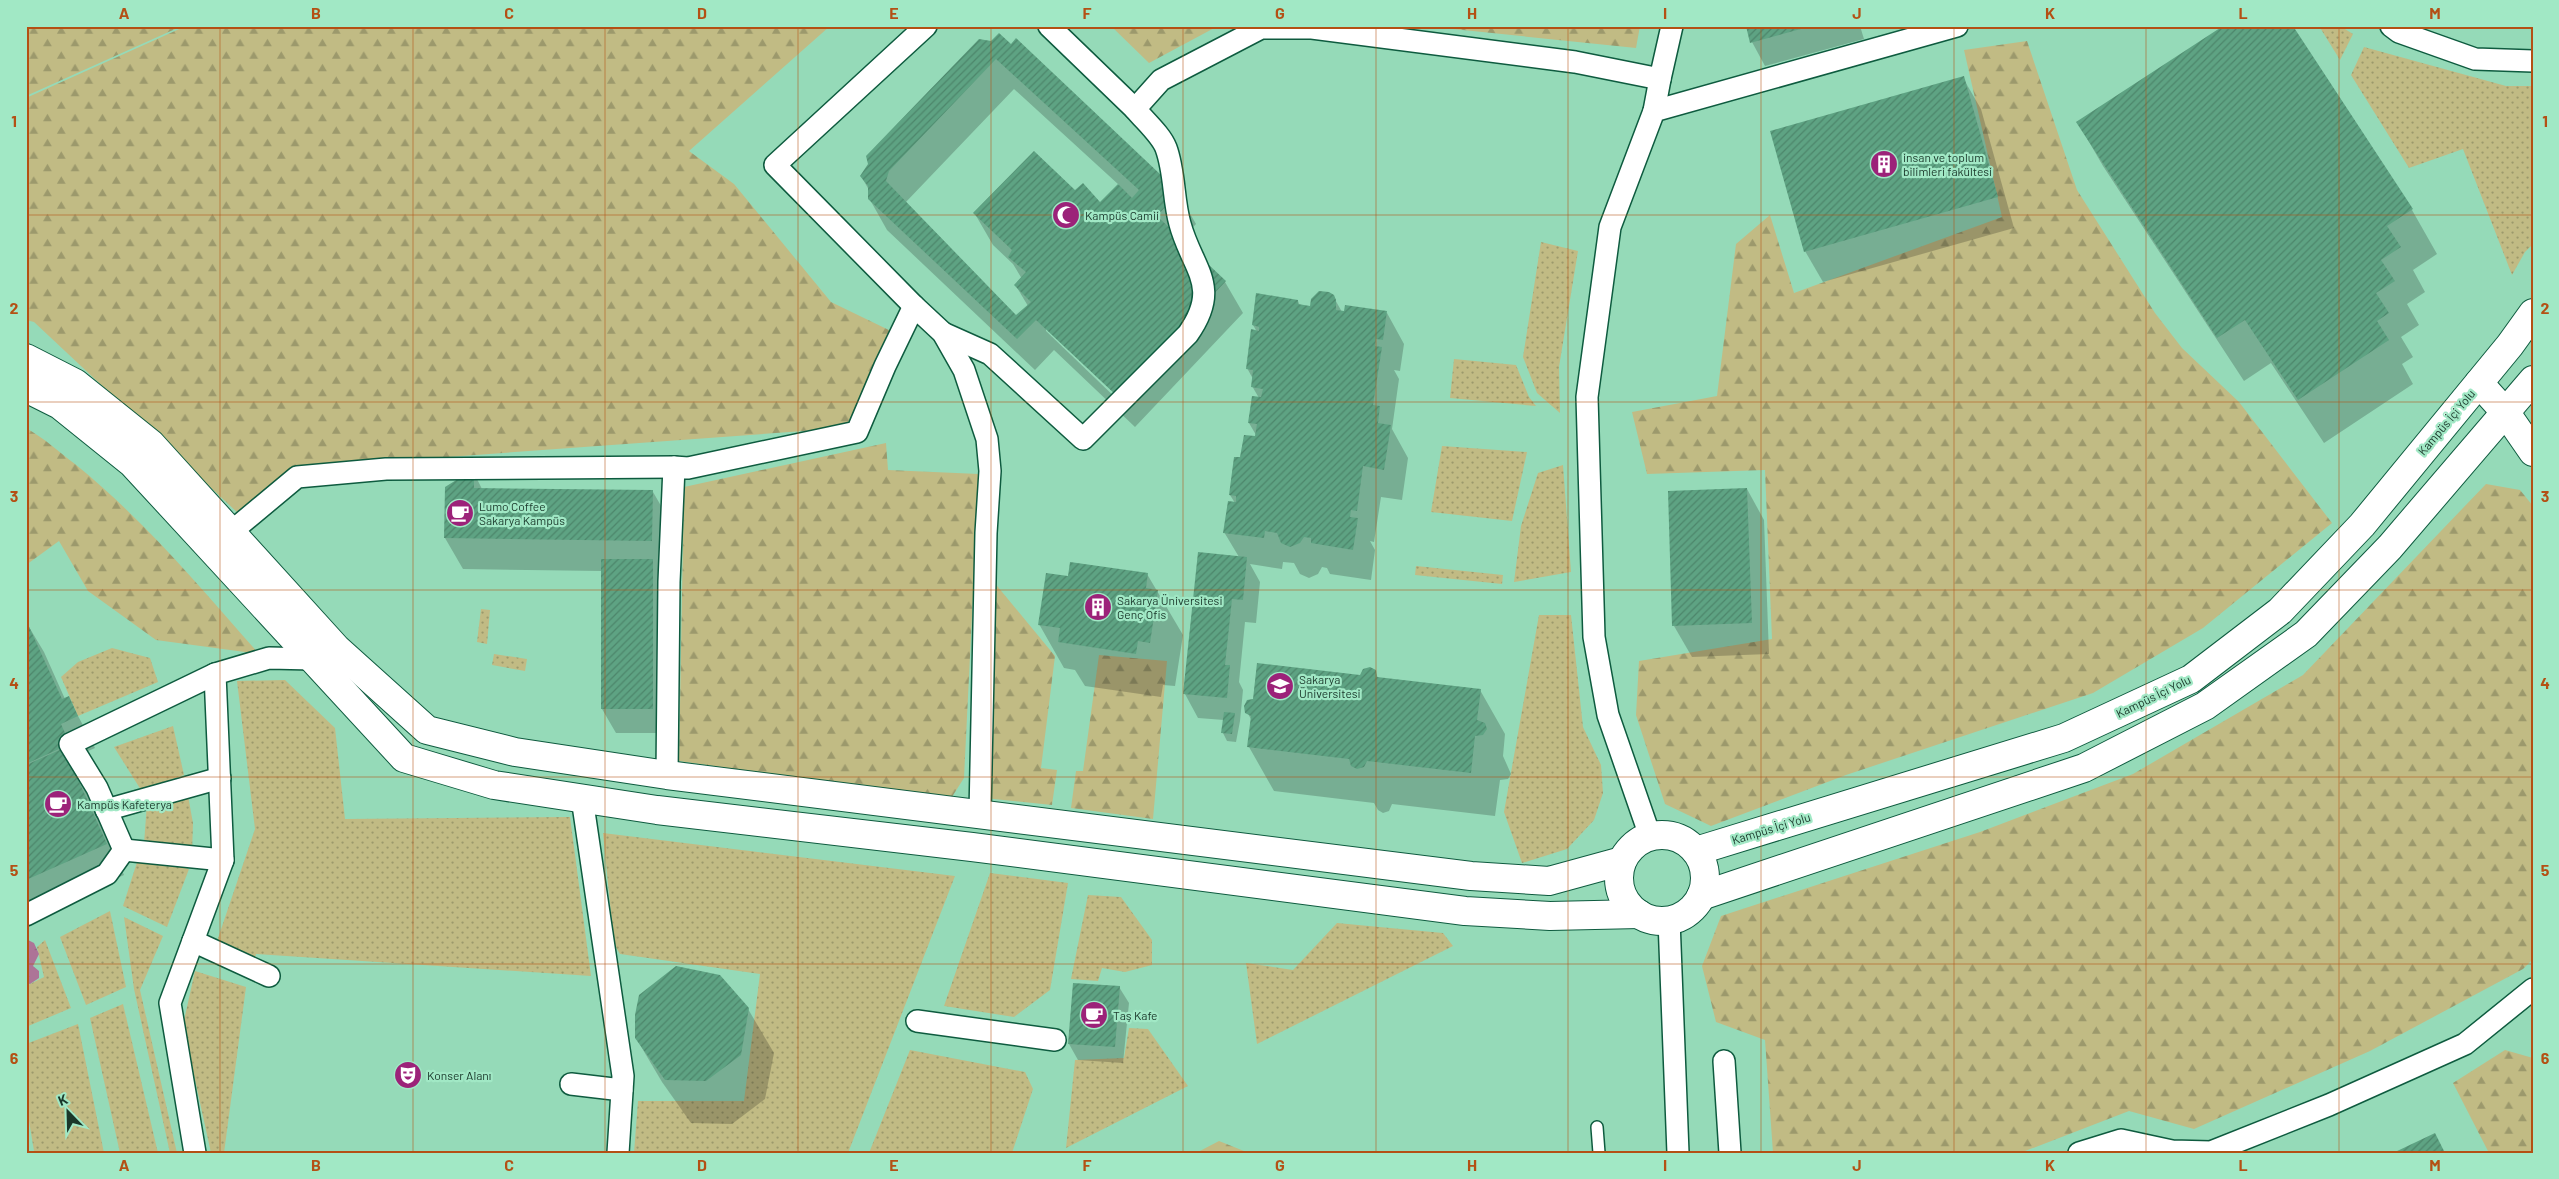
<svg xmlns="http://www.w3.org/2000/svg" width="2559" height="1179" font-family="Barlow,sans-serif">
<style>
.grass{fill:url(#grass-dots)}
.forest{fill:url(#forest-firs)}
.water{fill:url(#water-ripples)}
.shadow{fill:#0003;fill-rule:evenodd}
.building{fill:url(#building-hatch);fill-rule:evenodd}
.lines{fill:none;stroke-linecap:round;stroke-linejoin:round}
.lane-casing{stroke:#0e5b3f;stroke-width:14}
.street-casing{stroke:#0e5b3f;stroke-width:24}
.secondary-casing{stroke:#0e5b3f;stroke-width:30}
.lane{stroke:#fff;stroke-width:11}
.street{stroke:#fff;stroke-width:21}
.secondary{stroke:#fff;stroke-width:28}
.grid{fill:none;stroke:#b45014;stroke-width:1;stroke-opacity:0.55}
.labels{text-anchor:middle;dominant-baseline:central;stroke-width:4.5;stroke-linejoin:round;paint-order:stroke}
.poi-label{font-size:12px;fill:#1a372a;stroke:#a1e8c5;text-anchor:start}
.street-label{font-size:12px;fill:#1a372a;stroke:#a1e8c5}
.neatline{fill:none;stroke:#b45014;stroke-width:2}
.grid-label{font-size:16px;text-anchor:middle;font-weight:bold;fill:#b45014}
</style>
<defs>
<pattern id="grass-dots" width="8" height="8" patternUnits="userSpaceOnUse" patternTransform="scale(1.25)"><rect width="8" height="8" fill="#c1bb84"/><path d="M2 2h.1M6 6h.1" fill="none" stroke="#9c996c" stroke-width="1.8" stroke-linecap="round"/></pattern>
<pattern id="forest-firs" width="22" height="20" patternUnits="userSpaceOnUse" patternTransform="scale(1.25)"><rect width="22" height="20" fill="#c1bb84"/><path d="M5 1l3.5 6h-7zM16 11l3.5 6h-7z" fill="#9c996c"/></pattern>
<pattern id="water-ripples" width="26" height="14" patternUnits="userSpaceOnUse" patternTransform="scale(1.25)"><rect width="26" height="14" fill="#ad7497"/><path d="M2 4q2-2 4 0t4 0M15 11q2-2 4 0t4 0" fill="none" stroke="#8c607b"/></pattern>
<pattern id="building-hatch" width="6" height="6" patternUnits="userSpaceOnUse" patternTransform="scale(1.25)"><rect width="6" height="6" fill="#5ea383"/><path d="M-1 1l2-2M0 6l6-6M5 7l2-2" fill="none" stroke="#4d866b"/></pattern>
</defs>
<rect width="100%" height="100%" fill="#95dab8"/>
<g class="grass">
<path d="M2319,26H2340L2353,34L2340,60Z"/>
<path d="M2364,47L2506,86H2533V244L2525,252L2512,275L2463,149L2409,168L2351,75Z"/>
<path d="M1541,242L1578,251L1559,367L1560,413L1537,393L1523,357Z"/>
<path d="M1454,359L1516,365L1529,397L1536,406L1450,398Z"/>
<path d="M1442,446L1527,452L1512,521L1431,512Z"/>
<path d="M1563,465L1571,572L1514,582L1521,526L1538,473Z"/>
<path d="M1416,566L1503,575L1502,584L1415,575Z"/>
<path d="M481,609L490,610L487,644L477,642Z"/>
<path d="M1539,615H1571L1583,727L1601,765L1603,793L1594,820L1567,849L1522,863L1504,812Z"/>
<path d="M112,648L150,658L158,682L78,716L61,677L78,662Z"/>
<path d="M494,654L527,659L525,671L492,665Z"/>
<path d="M285,680L335,728L345,819L570,817L591,976L256,954L253,966L214,950L255,829L237,681Z"/>
<path d="M173,726L184,775L141,790L114,747Z"/>
<path d="M188,796L193,823L192,853L144,844L147,803Z"/>
<path d="M603,833L955,876L848,1153H634L638,1101H744L760,974L620,954L614,944Z"/>
<path d="M139,856L189,869L167,927L123,906Z"/>
<path d="M990,873L1068,883L1050,990L1014,1017L944,1006Z"/>
<path d="M1088,895L1121,897L1152,940V965L1125,972L1102,968L1098,981L1071,979Z"/>
<path d="M110,911L126,987L86,1005L60,937Z"/>
<path d="M124,917L163,936L140,990L177,1153H170L134,989Z"/>
<path d="M1337,923L1443,933L1453,946L1257,1044L1246,963L1293,970Z"/>
<path d="M45,940L71,1008L26,1027V986L44,977L37,947Z"/>
<path d="M195,971L246,987L224,1153H211L183,1025Z"/>
<path d="M123,1004L158,1153H120L90,1018Z"/>
<path d="M78,1024L104,1153L34,1151L26,1103V1044Z"/>
<path d="M1129,1028L1148,1029L1188,1086L1066,1148L1075,1060L1124,1058Z"/>
<path d="M910,1050L1025,1072L1033,1089L1012,1153H869Z"/>
</g>
<g class="forest">
<path d="M26,26H182L26,96Z"/>
<path d="M186,26H830L689,151L734,184L831,302L895,333L845,428L311,467L240,515L34,322L26,320V98Z"/>
<path d="M1111,26H1218L1149,63Z"/>
<path d="M1424,26H1640L1636,48Z"/>
<path d="M2027,41L2077,190L2155,313L2182,348L2239,402L2332,523L2203,628L2093,693L1846,775L1711,826L1665,804L1636,715L1639,661L1772,639L1765,470L1647,474L1632,412L1717,396L1736,244L1770,215L1794,293L2002,217L1964,50Z"/>
<path d="M26,428C44,438 59,452 75,464C144,520 201,588 259,654L156,640L88,591L59,541L26,565Z"/>
<path d="M886,443L888,470L979,474L964,778L950,800L679,761L684,487Z"/>
<path d="M2486,484L2520,490L2533,506V959L2523,969L2370,1051L2194,1129L2129,1111L2020,1153H1773L1765,1040L1716,1022L1702,966L1721,916L1980,832L2133,774L2303,675Z"/>
<path d="M993,581L1055,656L1041,768L1057,770L1052,805L984,798Z"/>
<path d="M1099,655L1167,661L1153,819L1071,808L1076,771H1083Z"/>
<path d="M2505,1050L2533,1058V1153H2489L2453,1083Z"/>
<path d="M1219,1141L1249,1153H1196Z"/>
</g>
<path class="water" d="M26,939L34,943L39,954L33,966L39,971V978L30,984L26,983Z"/>
<g class="shadow">
<path d="M1747,26H1860L1864,39L1765,66L1752,42Z"/>
<path d="M2291,26L2412,210L2437,254L2413,270L2425,292L2407,304L2419,325L2401,337L2413,357L2402,364L2413,384L2324,443L2271,363L2244,381L2103,166L2078,123Z"/>
<path d="M980,40L1178,193L1196,224L1181,240L1225,282L1243,313L1135,427L1054,350L1035,370L887,230L869,198V190L861,176ZM1014,89L1119,185L1100,204L1075,192L975,214L993,245L1013,264L1022,279L1016,286L1028,306L1016,317L905,203ZM1046,328L1122,400L1120,402L1046,331Z"/>
<path d="M1963,78L1981,109L2014,228L1823,282L1805,251Z"/>
<path d="M1333,296L1342,312L1387,313L1404,344L1400,371L1394,370L1399,379L1392,429L1408,458L1402,500L1381,497L1374,542L1370,541L1375,550L1371,580L1330,574L1327,568L1322,567L1318,574L1309,578L1300,574L1294,563L1283,562L1282,569L1250,564L1260,582L1256,623L1245,622L1239,682L1243,690L1240,721L1236,742L1227,741L1223,733L1224,720L1198,718L1185,694L1239,557L1224,532L1235,503L1230,495L1241,459L1256,435L1249,423L1259,398L1252,386L1253,379L1247,368L1257,332L1253,325L1298,301L1300,306L1311,307Z"/>
<path d="M473,471L482,489L653,492L671,523L670,572L658,571L666,584V733H616L602,709V571L463,569L445,538Z"/>
<path d="M1747,489L1764,520L1769,654L1692,657L1674,626Z"/>
<path d="M1147,574L1183,635L1175,686L1163,685L1161,697L1085,686L1075,670L1064,668L1039,624L1069,578Z"/>
<path d="M26,622L44,652L65,699L68,697L95,748L77,756L81,781L124,875L26,919Z"/>
<path d="M1375,671L1378,678L1480,690L1505,734L1503,756L1511,774L1508,779L1500,780L1495,816L1392,804L1389,811L1383,813L1378,810L1374,803L1274,791L1249,747L1252,721L1247,712Z"/>
<path d="M1074,985L1119,987L1129,1003L1123,1063L1078,1060L1069,1044Z"/>
<path d="M748,1009L774,1053L765,1099L732,1124L691,1123L662,1082L636,1038Z"/>
</g>
<g class="building">
<path d="M1746,26H1808V27L1750,43Z"/>
<path d="M2223,26H2293L2413,209L2387,226L2401,247L2381,260L2395,281L2376,293L2389,313L2377,321L2389,340L2298,400L2245,320L2217,338L2076,122Z"/>
<path d="M999,33L1011,44L1016,38L1179,192L1157,216L1226,281L1117,396L1036,320L1017,339L868,199V186L860,176L868,164L866,156L979,39L991,41ZM996,59L1139,190L1132,198L1118,184L1100,202L1083,183L1075,190L1034,151L973,213L1012,250L1008,257L1026,272L1014,285L1031,302L1016,315L886,181L889,171Z"/>
<path d="M1964,76L1998,197L1804,252L1770,131Z"/>
<path d="M1319,291L1329,292L1334,295L1336,300V310L1344,311L1345,305L1387,311L1383,340L1376,339L1375,346L1382,347L1373,405L1380,406L1378,423L1391,425L1384,470L1363,466L1357,511L1351,510L1350,517L1358,518L1353,550L1311,543V538L1304,537L1300,543L1290,547L1281,543L1277,533L1265,531L1264,538L1223,533L1228,501L1236,502V496L1229,495L1234,457H1240L1244,435L1255,436L1257,424L1248,423L1252,396L1261,397L1263,389L1251,387L1253,370L1246,369L1251,329L1259,331V327L1252,325L1256,293L1298,300V304L1310,306L1311,299Z"/>
<path d="M474,469V488L653,490L652,541L444,538L445,487Z"/>
<path d="M1747,488L1752,623L1672,626L1668,491Z"/>
<path d="M1198,552L1247,557L1243,600L1232,599L1225,665H1230L1227,698L1183,694Z"/>
<rect x="601" y="559" width="52" height="150"/>
<path d="M1070,562L1148,573L1146,588L1158,590L1150,643L1138,641L1136,654L1058,642L1060,628L1038,625L1046,573L1068,576Z"/>
<path d="M26,620L62,699L69,696L78,716L61,724L70,744L26,764Z"/>
<path d="M1257,663L1360,675L1363,669L1370,667L1376,670L1377,677L1481,689L1477,720L1485,723L1487,729L1483,735L1475,736L1471,773L1367,761L1364,767L1357,769L1351,766L1349,759L1247,747L1251,716L1245,713L1244,706L1247,700L1253,699Z"/>
<path d="M1224,712L1235,713L1232,734L1221,733Z"/>
<path d="M64,748L107,844L26,880V765Z"/>
<path d="M676,966L720,975L749,1008L741,1055L706,1081L665,1080L635,1038V1015L639,995Z"/>
<path d="M1073,983L1120,986L1115,1047L1068,1044Z"/>
<path d="M2435,1133L2445,1153H2393Z"/>
</g>
<g class="lines">
<g class="lane-casing">
<path id="lane" d="M1597,1127L1599,1153"/>
</g>
<g class="street-casing">
<g id="street">
<path d="M1049,26L1135,109"/>
<path d="M2391,26L2399,32L2475,59L2533,61"/>
<path d="M1660,79L1672,26"/>
<path d="M914,306L775,165L926,26"/>
<path d="M943,333L990,354L1083,439L1188,334C1222,286 1192,269 1180,224C1173,200 1175,172 1166,148C1161,135 1145,121 1135,109L1161,80L1261,28H1312L1575,62L1660,79L1654,111"/>
<path d="M231,532L297,477L386,469L674,467"/>
<path d="M667,775L669,582L674,467L688,468L857,432L885,366L914,306L943,333L964,370L987,439L990,471L986,533L980,813"/>
<path d="M582,798L623,1076L618,1153"/>
<path d="M106,810L220,778"/>
<path d="M1650,836L1608,715L1594,637L1587,397L1610,227L1654,111L1957,26"/>
<path d="M124,850L223,860"/>
<path d="M26,915L107,874L124,850L97,788L70,744L215,674"/>
<path d="M1669,920L1678,1153"/>
<path d="M193,941L269,976"/>
<path d="M917,1021L1055,1040"/>
<path d="M1724,1061L1730,1153"/>
<path d="M571,1084L622,1090"/>
<path d="M195,1153L170,1003L223,860L215,674L269,658L313,659L322,655"/>
<path d="M2079,1153L2121,1140L2172,1151L2211,1152L2329,1105L2465,1044L2533,989"/>
</g>
</g>
<g class="secondary-casing">
<g id="secondary">
<path d="M26,358L75,383L151,444L337,649L427,730L515,752L667,775L1471,876L1549,881L1622,861"/>
<path d="M2479,383L2506,413L2533,452"/>
<path d="M26,388L60,405L132,463L404,758L494,785L657,810L972,847L1465,911L1550,916L1639,914"/>
<circle cx="1662" cy="878" r="43"/>
<path d="M1696,851L2064,738L2191,679L2280,611L2362,525L2510,345L2533,313"/>
<path d="M1701,896L2084,768L2205,706L2306,634L2390,547L2533,380"/>
</g>
</g>
<use href="#lane" class="lane"/>
<use href="#street" class="street"/>
<use href="#secondary" class="secondary"/>
</g>
<path class="grid" d="M220,26V1153M413,26V1153M605,26V1153M798,26V1153M991,26V1153M1183,26V1153M1376,26V1153M1568,26V1153M1761,26V1153M1954,26V1153M2146,26V1153M2339,26V1153M26,215H2533M26,402H2533M26,590H2533M26,777H2533M26,964H2533"/>
<defs>
<g id="building-disc" transform="scale(1.4375)"><circle r="9.5" fill="#9c2279" stroke="#a1e8c5"/><path d="M-4-6H4V6H1V3H-1V6H-4ZM-2.5-4.3h1.7v1.8h-1.7ZM.8-4.3h1.7v1.8H.8ZM-2.5-1h1.7V.8h-1.7ZM.8-1h1.7V.8H.8Z" fill="#fff"/></g>
<g id="mosque-disc" transform="scale(1.4375)"><circle r="9.5" fill="#9c2279" stroke="#a1e8c5"/><path d="M3.5-4.9A6 6 0 1 0 3.5 4.9A5 5 0 1 1 3.5-4.9Z" fill="#fff"/></g>
<g id="cafe-disc" transform="scale(1.4375)"><circle r="9.5" fill="#9c2279" stroke="#a1e8c5"/><path d="M-5.5-4.5H6V0H3Q3 3.5 0 3.5H-2.5Q-5.5 3.5-5.5 0ZM3-3.2v2h1.7v-2ZM-6 4.5H4V6H-6Z" fill="#fff"/></g>
<g id="university-disc" transform="scale(1.4375)"><circle r="9.5" fill="#9c2279" stroke="#a1e8c5"/><path d="M0-5L7-2L0 1L-7-2ZM-4 1L0 2.5L4 1V4Q0 6-4 4Z" fill="#fff"/></g>
<g id="theatre-disc" transform="scale(1.4375)"><circle r="9.5" fill="#9c2279" stroke="#a1e8c5"/><path d="M-5-5.5Q0-4 5-5.5V0Q5 5 0 6Q-5 5-5 0ZM-3.3-2.5H-1v1.5H-3.3ZM1-2.5H3.3v1.5H1ZM-2.8 1Q0 5.5 2.8 1Z" fill="#fff"/></g>
</defs>
<g fill-rule="evenodd">
<use href="#building-disc" x="1884" y="164"/>
<use href="#mosque-disc" x="1066" y="215"/>
<use href="#cafe-disc" x="460" y="513"/>
<use href="#building-disc" x="1098" y="607"/>
<use href="#university-disc" x="1280" y="686"/>
<use href="#cafe-disc" x="58" y="804"/>
<use href="#cafe-disc" x="1094" y="1015"/>
<use href="#theatre-disc" x="408" y="1075"/>
</g>
<g class="labels">
<g class="poi-label">
<text x="1903" y="157">insan ve toplum<tspan x="1903" dy="14">bilimleri fakültesi</tspan></text>
<text x="1085" y="215">Kampüs Camii</text>
<text x="479" y="506">Lumo Coffee<tspan x="479" dy="14">Sakarya Kampüs</tspan></text>
<text x="1117" y="600">Sakarya Üniversitesi<tspan x="1117" dy="14">Genç Ofis</tspan></text>
<text x="1299" y="679">Sakarya<tspan x="1299" dy="14">Üniversitesi</tspan></text>
<text x="77" y="804">Kampüs Kafeterya</text>
<text x="1113" y="1015">Taş Kafe</text>
<text x="427" y="1075">Konser Alanı</text>
</g>
<g class="street-label">
<text transform="translate(2446 422) rotate(-50)">Kampüs İçi Yolu</text>
<text transform="translate(2153 696) rotate(-26)">Kampüs İçi Yolu</text>
<text transform="translate(1771 828) rotate(-17)">Kampüs İçi Yolu</text>
</g>
</g>
<rect width="2559" height="1179" fill="none" stroke="#a1e8c5" stroke-width="55"/>
<g transform="translate(68 1112) rotate(337)" stroke="#a1e8c5" stroke-width="4" paint-order="stroke">
<path d="M0-4L9 19L0 12L-9 19Z" fill="#1a372a"/>
<text y="-8" font-size="14" font-weight="bold" text-anchor="middle" fill="#1a372a">K</text>
</g>
<rect x="28" y="28" width="2504" height="1124" class="neatline"/>
<g class="grid-label">
<text x="124" y="19">A</text>
<text x="316" y="19">B</text>
<text x="509" y="19">C</text>
<text x="702" y="19">D</text>
<text x="894" y="19">E</text>
<text x="1087" y="19">F</text>
<text x="1280" y="19">G</text>
<text x="1472" y="19">H</text>
<text x="1665" y="19">I</text>
<text x="1857" y="19">J</text>
<text x="2050" y="19">K</text>
<text x="2243" y="19">L</text>
<text x="2435" y="19">M</text>
<text x="14" y="127">1</text>
<text x="2545" y="127">1</text>
<text x="14" y="314">2</text>
<text x="2545" y="314">2</text>
<text x="14" y="502">3</text>
<text x="2545" y="502">3</text>
<text x="14" y="689">4</text>
<text x="2545" y="689">4</text>
<text x="14" y="876">5</text>
<text x="2545" y="876">5</text>
<text x="14" y="1064">6</text>
<text x="2545" y="1064">6</text>
<text x="124" y="1171">A</text>
<text x="316" y="1171">B</text>
<text x="509" y="1171">C</text>
<text x="702" y="1171">D</text>
<text x="894" y="1171">E</text>
<text x="1087" y="1171">F</text>
<text x="1280" y="1171">G</text>
<text x="1472" y="1171">H</text>
<text x="1665" y="1171">I</text>
<text x="1857" y="1171">J</text>
<text x="2050" y="1171">K</text>
<text x="2243" y="1171">L</text>
<text x="2435" y="1171">M</text>
</g>
</svg>
